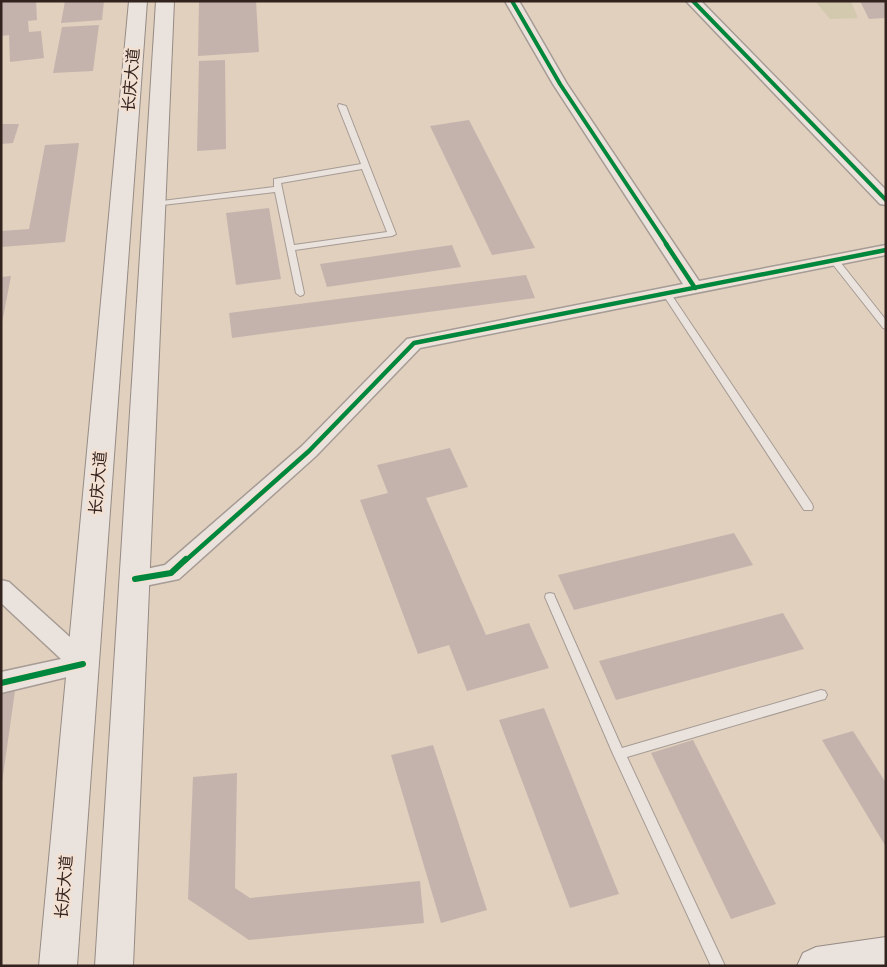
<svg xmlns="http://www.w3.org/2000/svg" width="887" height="967" font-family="'Crimson Pro','Noto Sans SC',serif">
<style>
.farmland{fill:#e0d0bd}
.green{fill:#d3c9af}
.building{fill:#c4b3ad}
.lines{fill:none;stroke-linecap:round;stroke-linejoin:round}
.lane-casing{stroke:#a69b95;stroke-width:2}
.street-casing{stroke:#a69b95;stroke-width:3}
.secondary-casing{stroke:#968b85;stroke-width:2}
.lane{fill:#eae2dc;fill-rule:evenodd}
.street{fill:#eae2dc;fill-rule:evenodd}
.secondary{fill:#eae2dc;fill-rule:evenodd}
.cycleway-far2-casing{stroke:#f2e0d2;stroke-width:6}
.cycleway-far1-casing{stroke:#f2e0d2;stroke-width:8}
.cycleway-casing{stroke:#f2e0d2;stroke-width:9}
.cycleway-far2{stroke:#00873e;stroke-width:4}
.cycleway-far1{stroke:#00873e;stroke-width:4.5}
.cycleway{stroke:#00873e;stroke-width:6}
.labels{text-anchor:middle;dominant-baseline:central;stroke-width:5;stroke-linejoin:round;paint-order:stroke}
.street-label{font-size:16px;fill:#33231e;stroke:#f2e0d2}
</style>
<rect width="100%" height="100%" fill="#e1d5cc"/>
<rect class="farmland" x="1" y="1" width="885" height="965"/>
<path class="green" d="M815,1H851L858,18L830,19Z"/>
<g class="building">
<path d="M1,1H36L37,20L28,21L29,32L41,31L44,58L10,62L9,35L1,36Z"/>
<path d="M65,1H104L102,20L61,23Z"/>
<path d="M199,1H256L259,52L198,56Z"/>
<path d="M860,1H886V18L869,19Z"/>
<path d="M99,25L93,71L53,73L62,27Z"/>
<path d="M225,60L226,149L197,151L199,61Z"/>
<path d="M469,120L535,248L492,255L430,126Z"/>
<path d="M1,124H19L13,143L1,144Z"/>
<path d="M79,143L65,242L1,247V231L29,229L45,145Z"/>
<path d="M269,208L281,279L236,285L226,213Z"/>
<path d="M452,245L461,267L327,287L320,264Z"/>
<path d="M526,275L535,298L232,338L229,313Z"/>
<path d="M11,276L2,323H1V277Z"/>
<path d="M450,448L468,487L426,498L486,635L529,623L549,668L467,691L449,645L418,654L360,500L388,493L377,465Z"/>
<path d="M734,533L753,565L574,610L558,575Z"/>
<path d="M783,613L804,649L616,700L599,661Z"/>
<path d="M15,691L2,783H1V692Z"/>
<path d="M544,708L619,894L570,908L499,720Z"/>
<path d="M853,731L886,783V847L822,740Z"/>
<path d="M693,740L776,904L731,919L651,753Z"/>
<path d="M433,745L487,910L441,923L391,755Z"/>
<path d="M237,773L235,888L250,898L420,881L424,923L249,940L188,899L193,777Z"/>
</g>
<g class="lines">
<g class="lane-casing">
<g id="lane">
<path d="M339,104L346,106L396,234L392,236L295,250L304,293L303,295L300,296L296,293L275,192L154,206L150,204L154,202L274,187V179L361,164L338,106ZM362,169L387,232L294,245L281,183Z"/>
<path d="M834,257L837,258L886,320V329L883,328L831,262V258Z"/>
<path d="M666,290L669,291L812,504L813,507L812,510H804L662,293Z"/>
<path d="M550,593L554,594L555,597L622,748L821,690L825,691L827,695L825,699L821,700L627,757L725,966H711L613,754L545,597L546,594Z"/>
</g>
</g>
<g class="street-casing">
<g id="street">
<path d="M505,1H519L567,84L699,281L886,245V255L420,348L316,456L179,579L135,588L127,585L124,579L127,573L165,565L302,446L407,339L683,284L553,84Z"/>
<path d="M686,1H701L886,190V205L880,204Z"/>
<path d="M1,580L9,582L92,657L95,664L92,671L1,693V672L61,659L1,603Z"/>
</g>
</g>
<g class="secondary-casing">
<g id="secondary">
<path d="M129,1H147L77,966H39Z"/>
<path d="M156,1H174L133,966H95Z"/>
<path d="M886,937V966H797L803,953L816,947Z"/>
</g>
</g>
<use href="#lane" class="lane"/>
<use href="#street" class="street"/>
<use href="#secondary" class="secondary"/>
<g class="cycleway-far2-casing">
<g id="cycleway-far2">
<path d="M512,1L560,84L667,245"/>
<path d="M693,1L886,200"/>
</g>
</g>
<g class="cycleway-far1-casing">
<g id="cycleway-far1">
<path d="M666,244L695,288"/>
<path d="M185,561L309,451L414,343L886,250"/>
</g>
</g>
<g class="cycleway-casing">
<g id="cycleway">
<path d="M135,579L171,573L186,559"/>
<path d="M1,683L83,664"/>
</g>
</g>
<use href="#cycleway-far2" class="cycleway-far2"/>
<use href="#cycleway-far1" class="cycleway-far1"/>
<use href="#cycleway" class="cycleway"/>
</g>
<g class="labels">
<g class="street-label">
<text transform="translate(131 80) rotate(-85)">长庆大道</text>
<text transform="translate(98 483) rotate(-85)">长庆大道</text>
<text transform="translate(64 887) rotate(-85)">长庆大道</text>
</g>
</g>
<rect width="887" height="967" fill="none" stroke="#33231e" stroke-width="5"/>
</svg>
